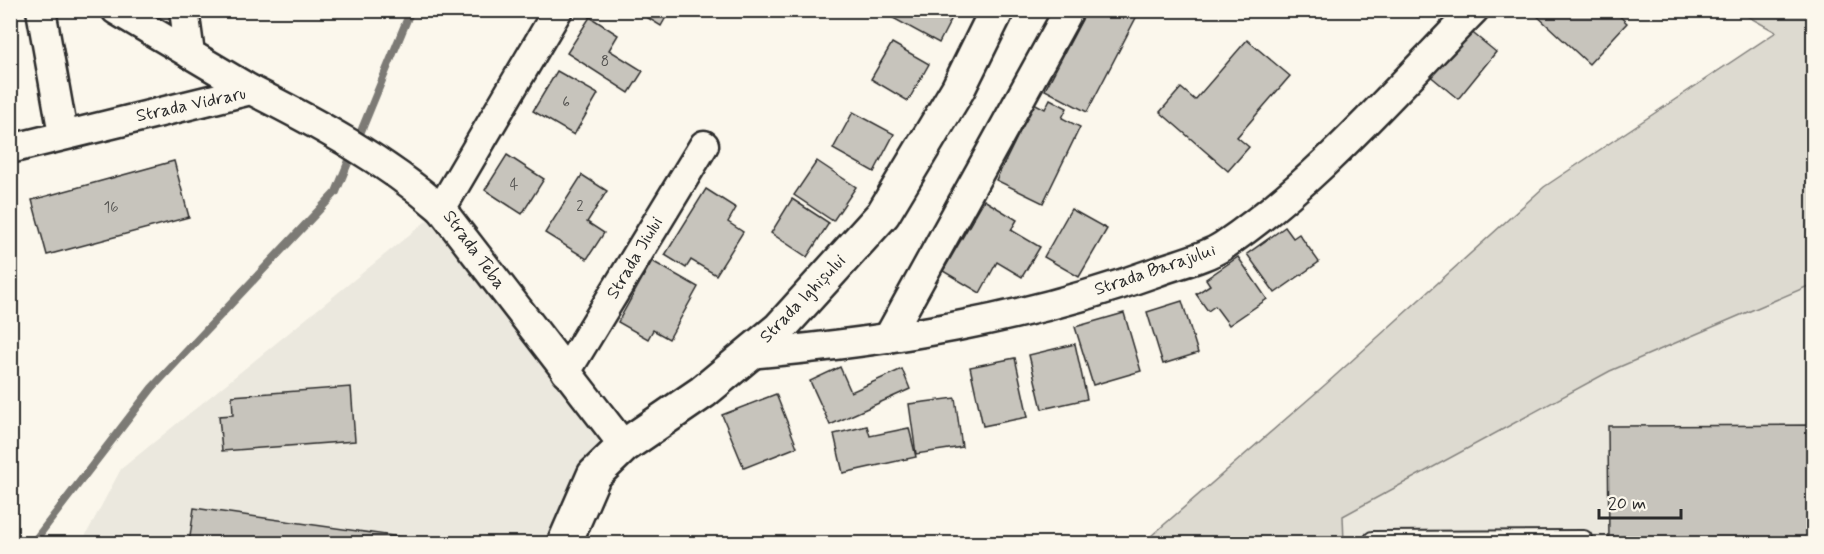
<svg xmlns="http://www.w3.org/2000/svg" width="1824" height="554" font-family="Mynerve,sans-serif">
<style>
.built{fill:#ebe8de}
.green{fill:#dddad0;stroke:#84827e;stroke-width:1.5}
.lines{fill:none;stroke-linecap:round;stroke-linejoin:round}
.stream{stroke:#7b7a75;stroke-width:8}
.building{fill:#c7c4bc;stroke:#2b2b2b;stroke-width:1.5}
.service-casing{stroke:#2b2b2b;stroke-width:18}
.minor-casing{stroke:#2b2b2b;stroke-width:33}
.tertiary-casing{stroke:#2b2b2b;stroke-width:38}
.service{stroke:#fbf7ec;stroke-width:14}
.minor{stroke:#fbf7ec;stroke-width:28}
.tertiary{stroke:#fbf7ec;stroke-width:33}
.labels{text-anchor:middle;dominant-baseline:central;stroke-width:4.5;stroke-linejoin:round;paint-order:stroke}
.number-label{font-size:15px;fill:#52514f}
.street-label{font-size:18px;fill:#2b2b2b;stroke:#fbf7ec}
</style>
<rect width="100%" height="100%" fill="#fbf7ec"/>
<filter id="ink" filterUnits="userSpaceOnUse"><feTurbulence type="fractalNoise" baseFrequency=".0167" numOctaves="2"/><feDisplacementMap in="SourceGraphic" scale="12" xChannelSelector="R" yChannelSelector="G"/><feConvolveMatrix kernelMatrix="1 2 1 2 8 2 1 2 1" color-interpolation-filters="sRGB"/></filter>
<g filter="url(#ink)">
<g class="built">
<path d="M441,209L624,446L564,543L81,544L121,469Z"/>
<path d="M1813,284V543H1344L1343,516L1610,371Z"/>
</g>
<path class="green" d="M1738,11H1813V284L1610,371L1343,516L1344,543H1143L1326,384L1544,187L1776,32Z"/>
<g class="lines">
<path class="stream" d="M32,544L152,388L336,192L411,10"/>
</g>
<g class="building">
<path d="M635,10H670L661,26Z"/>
<path d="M896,10H956L939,43L893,18Z"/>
<path d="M1089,10H1140L1087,112L1045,90L1086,12Z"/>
<path d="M1538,10H1613L1627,23L1589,64L1535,14Z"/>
<path d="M590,17L618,35L609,50L643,71L629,93L567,53Z"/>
<path d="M1469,30L1496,52L1458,99L1428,74Z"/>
<path d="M1247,40L1290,76L1237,137L1249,147L1228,171L1160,112L1181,88L1195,100Z"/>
<path d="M892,43L929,64L908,101L871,79Z"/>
<path d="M557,71L598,94L574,135L533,111Z"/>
<path d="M1050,99L1067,108L1062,118L1080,127L1043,203L996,180L1034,103L1045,109Z"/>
<path d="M853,112L894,134L874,172L833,149Z"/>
<path d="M507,155L544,179L522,214L485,190Z"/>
<path d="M174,161L189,217L47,255L32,200Z"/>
<path d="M817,161L856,187L833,221L794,195Z"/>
<path d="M582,175L607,191L587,222L604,233L587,259L545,233Z"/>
<path d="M706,189L736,208L728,222L743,232L716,275L691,260L686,268L665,255Z"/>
<path d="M792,199L829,223L807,257L771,233Z"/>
<path d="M984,200L1017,220L1011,230L1040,247L1022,277L997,262L980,293L943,271Z"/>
<path d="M1071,209L1107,229L1079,277L1044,257Z"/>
<path d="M1285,227L1293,238L1299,234L1319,262L1275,293L1247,254Z"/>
<path d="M1238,257L1267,299L1229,325L1215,306L1208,311L1196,294L1210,285L1206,279Z"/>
<path d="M652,261L698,287L669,339L653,330L648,339L618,322Z"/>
<path d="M1182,301L1198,353L1163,364L1147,312Z"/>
<path d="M1124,313L1141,371L1093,385L1075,327Z"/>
<path d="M1075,344L1087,399L1042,409L1029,355Z"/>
<path d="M1015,358L1028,417L983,426L970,367Z"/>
<path d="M840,367L851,392L902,369L910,389L830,425L810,381Z"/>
<path d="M351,387L355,441L222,451L219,416L233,415L232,396Z"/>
<path d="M776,394L797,447L744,468L722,415Z"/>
<path d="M955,398L962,447L916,454L909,404Z"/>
<path d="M1814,425V544H1609L1608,426Z"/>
<path d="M867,426L870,436L909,428L916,457L843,473L834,434Z"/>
<path d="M194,508L450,544H189Z"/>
</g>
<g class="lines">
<g class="service-casing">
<path id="service" d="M1372,544V539L1584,538V544"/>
</g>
<g class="minor-casing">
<g id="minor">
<path d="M41,10L63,134"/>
<path d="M116,10L251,90"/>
<path d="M184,10L190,54"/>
<path d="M10,149L251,90C317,123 385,160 441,209L624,446"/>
<path d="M441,209L558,10"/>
<path d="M888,338L1069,10"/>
<path d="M748,354C887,342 1025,320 1156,272C1177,264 1205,258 1223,246C1315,184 1396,89 1474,10"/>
<path d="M566,372L704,145"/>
</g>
</g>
<g class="tertiary-casing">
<path id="tertiary" d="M564,544L594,475L624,446L703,392L779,329L883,214L958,89L997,10"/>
</g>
<use href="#service" class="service"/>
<use href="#minor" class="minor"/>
<use href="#tertiary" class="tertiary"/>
</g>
</g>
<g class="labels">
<g class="number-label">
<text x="605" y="62">8</text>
<text x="566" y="103">6</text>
<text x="514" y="185">4</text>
<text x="580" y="207">2</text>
<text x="111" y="208">16</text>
</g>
<g class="street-label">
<text transform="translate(191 105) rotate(-12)">Strada Vidraru</text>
<text transform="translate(474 250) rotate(54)">Strada Teba</text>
<text transform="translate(635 258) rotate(-59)">Strada Jiului</text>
<text transform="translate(1155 270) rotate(-19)">Strada Barajului</text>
<text transform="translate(803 299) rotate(-46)">Strada Ighișului</text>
</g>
</g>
<rect width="1824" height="554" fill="none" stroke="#fbf7ec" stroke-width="36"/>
<rect x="18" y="18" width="1788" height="518" fill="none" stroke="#2b2b2b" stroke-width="2" filter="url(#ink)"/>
<path d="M1599 509v9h82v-9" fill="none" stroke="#2b2b2b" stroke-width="3"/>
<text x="1608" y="509" font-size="18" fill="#2b2b2b" stroke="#fbf7ec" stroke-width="4.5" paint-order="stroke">20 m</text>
</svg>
